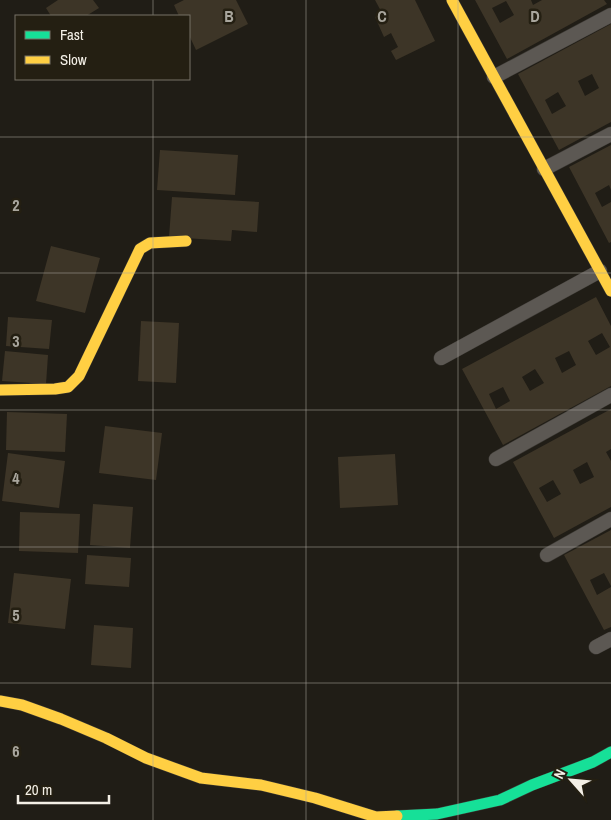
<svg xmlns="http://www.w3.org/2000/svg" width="611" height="820" font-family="'Archivo Narrow',sans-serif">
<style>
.building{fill:#3d3527;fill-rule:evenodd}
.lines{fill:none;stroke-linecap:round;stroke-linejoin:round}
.lane-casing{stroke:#3c3934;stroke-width:15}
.fast-casing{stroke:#3c3934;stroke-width:12}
.slow-casing{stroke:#3c3934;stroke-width:12}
.lane{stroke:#5c5853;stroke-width:14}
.fast{stroke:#16e098;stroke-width:11}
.slow{stroke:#ffcf43;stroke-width:11}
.grid{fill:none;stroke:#a9a69d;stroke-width:1;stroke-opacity:0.55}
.grid-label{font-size:16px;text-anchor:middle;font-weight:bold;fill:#a9a69d;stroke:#241f12;stroke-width:5;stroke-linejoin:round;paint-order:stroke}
</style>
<rect width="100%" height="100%" fill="#201d16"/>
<g class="building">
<path d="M58,0H93L99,8L86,16H51L46,8Z"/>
<path d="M184,0H236L248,24L196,50L189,35V16H179L174,5Z"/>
<path d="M375,0H415L435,41L396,60L391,51L398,47L391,33L384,37L375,17L382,13Z"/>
<path d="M475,0H531L533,5L542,0H604L607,4L507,59ZM506,1L514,15L500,23L492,8Z"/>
<path d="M611,24V122L559,150L518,74ZM592,74L599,88L585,96L578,81ZM558,92L566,106L552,114L545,100Z"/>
<path d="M611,145V190L609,185L595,193L602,207L611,202V242L609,243L569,167Z"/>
<path d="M160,150L238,155L235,195L157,190Z"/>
<path d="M172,197L259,202L257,232L232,230L231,241L169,237Z"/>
<path d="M51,246L100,258L85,313L36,301Z"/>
<path d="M596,297L611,326V386L503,445L462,369ZM602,333L610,347L596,355L588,341ZM569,351L576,365L562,373L555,358ZM535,369L544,383L530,391L522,377ZM503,387L510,401L496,409L489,394Z"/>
<path d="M8,317L52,320L49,349L6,346Z"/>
<path d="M141,321L179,323L176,383L138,381Z"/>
<path d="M5,351L48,355L46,384L2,381Z"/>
<path d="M611,409V449L606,452L611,461V507L554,538L513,462ZM587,462L594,477L580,484L573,470ZM553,480L561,494L547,502L539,488Z"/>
<path d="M7,412L67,414L65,452L6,450Z"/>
<path d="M105,426L162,433L156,480L99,473Z"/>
<path d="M8,453L65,461L59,508L2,501Z"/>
<path d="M395,454L398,505L340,508L338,457Z"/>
<path d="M93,504L133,507L130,548L90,545Z"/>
<path d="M20,512L80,514L78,553L19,551Z"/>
<path d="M611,530V586L604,573L590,580L597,595L611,587V627L604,630L564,555Z"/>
<path d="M87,555L131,558L129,587L85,584Z"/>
<path d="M14,573L71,579L65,629L8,623Z"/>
<path d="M94,625L133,628L131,668L91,665Z"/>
</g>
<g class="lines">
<g class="lane-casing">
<g id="lane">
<path d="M494,77L611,15"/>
<path d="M544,169L611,134"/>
<path d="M441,358L600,271"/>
<path d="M496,459L611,395"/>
<path d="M547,555L611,519"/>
<path d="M596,647L611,639"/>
</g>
</g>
<g class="fast-casing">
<path id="fast" d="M397,816L437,814L500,800L532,785L593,762L611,752"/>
</g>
<g class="slow-casing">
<g id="slow">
<path d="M452,0L611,291"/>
<path d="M0,390L55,389L68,387L79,376L140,249L150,243L186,241"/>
<path d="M0,701L22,705L61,719L106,738L146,758L201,778L261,785L315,798L376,817L397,816"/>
</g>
</g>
<use href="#lane" class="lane"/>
<use href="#fast" class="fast"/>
<use href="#slow" class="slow"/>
</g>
<path class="grid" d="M153,0V16M306,0V820M458,0V820M153,79V820M0,137H611M0,273H611M0,410H611M0,547H611M0,683H611"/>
<g class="grid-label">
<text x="229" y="22">B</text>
<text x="382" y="22">C</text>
<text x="535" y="22">D</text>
<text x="16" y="211">2</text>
<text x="16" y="347">3</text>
<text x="16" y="484">4</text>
<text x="16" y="621">5</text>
<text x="16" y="757">6</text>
</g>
<rect x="15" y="15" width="175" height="65" fill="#241f12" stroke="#777267"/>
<rect x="25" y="31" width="25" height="8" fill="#16e098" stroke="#777267"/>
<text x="60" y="40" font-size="15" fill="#f3efe6">Fast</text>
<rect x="25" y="56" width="25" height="8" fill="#ffcf43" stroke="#777267"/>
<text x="60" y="65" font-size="15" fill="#f3efe6">Slow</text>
<g transform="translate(571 780) rotate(297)" stroke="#241f12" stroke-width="4" paint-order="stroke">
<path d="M0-4L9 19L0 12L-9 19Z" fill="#f3efe6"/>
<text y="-8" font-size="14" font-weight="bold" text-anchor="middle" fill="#f3efe6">N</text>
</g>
<path d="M18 795v8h91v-8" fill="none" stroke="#f3efe6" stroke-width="2.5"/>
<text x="25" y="795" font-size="15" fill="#f3efe6" stroke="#241f12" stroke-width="4" paint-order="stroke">20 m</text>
</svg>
